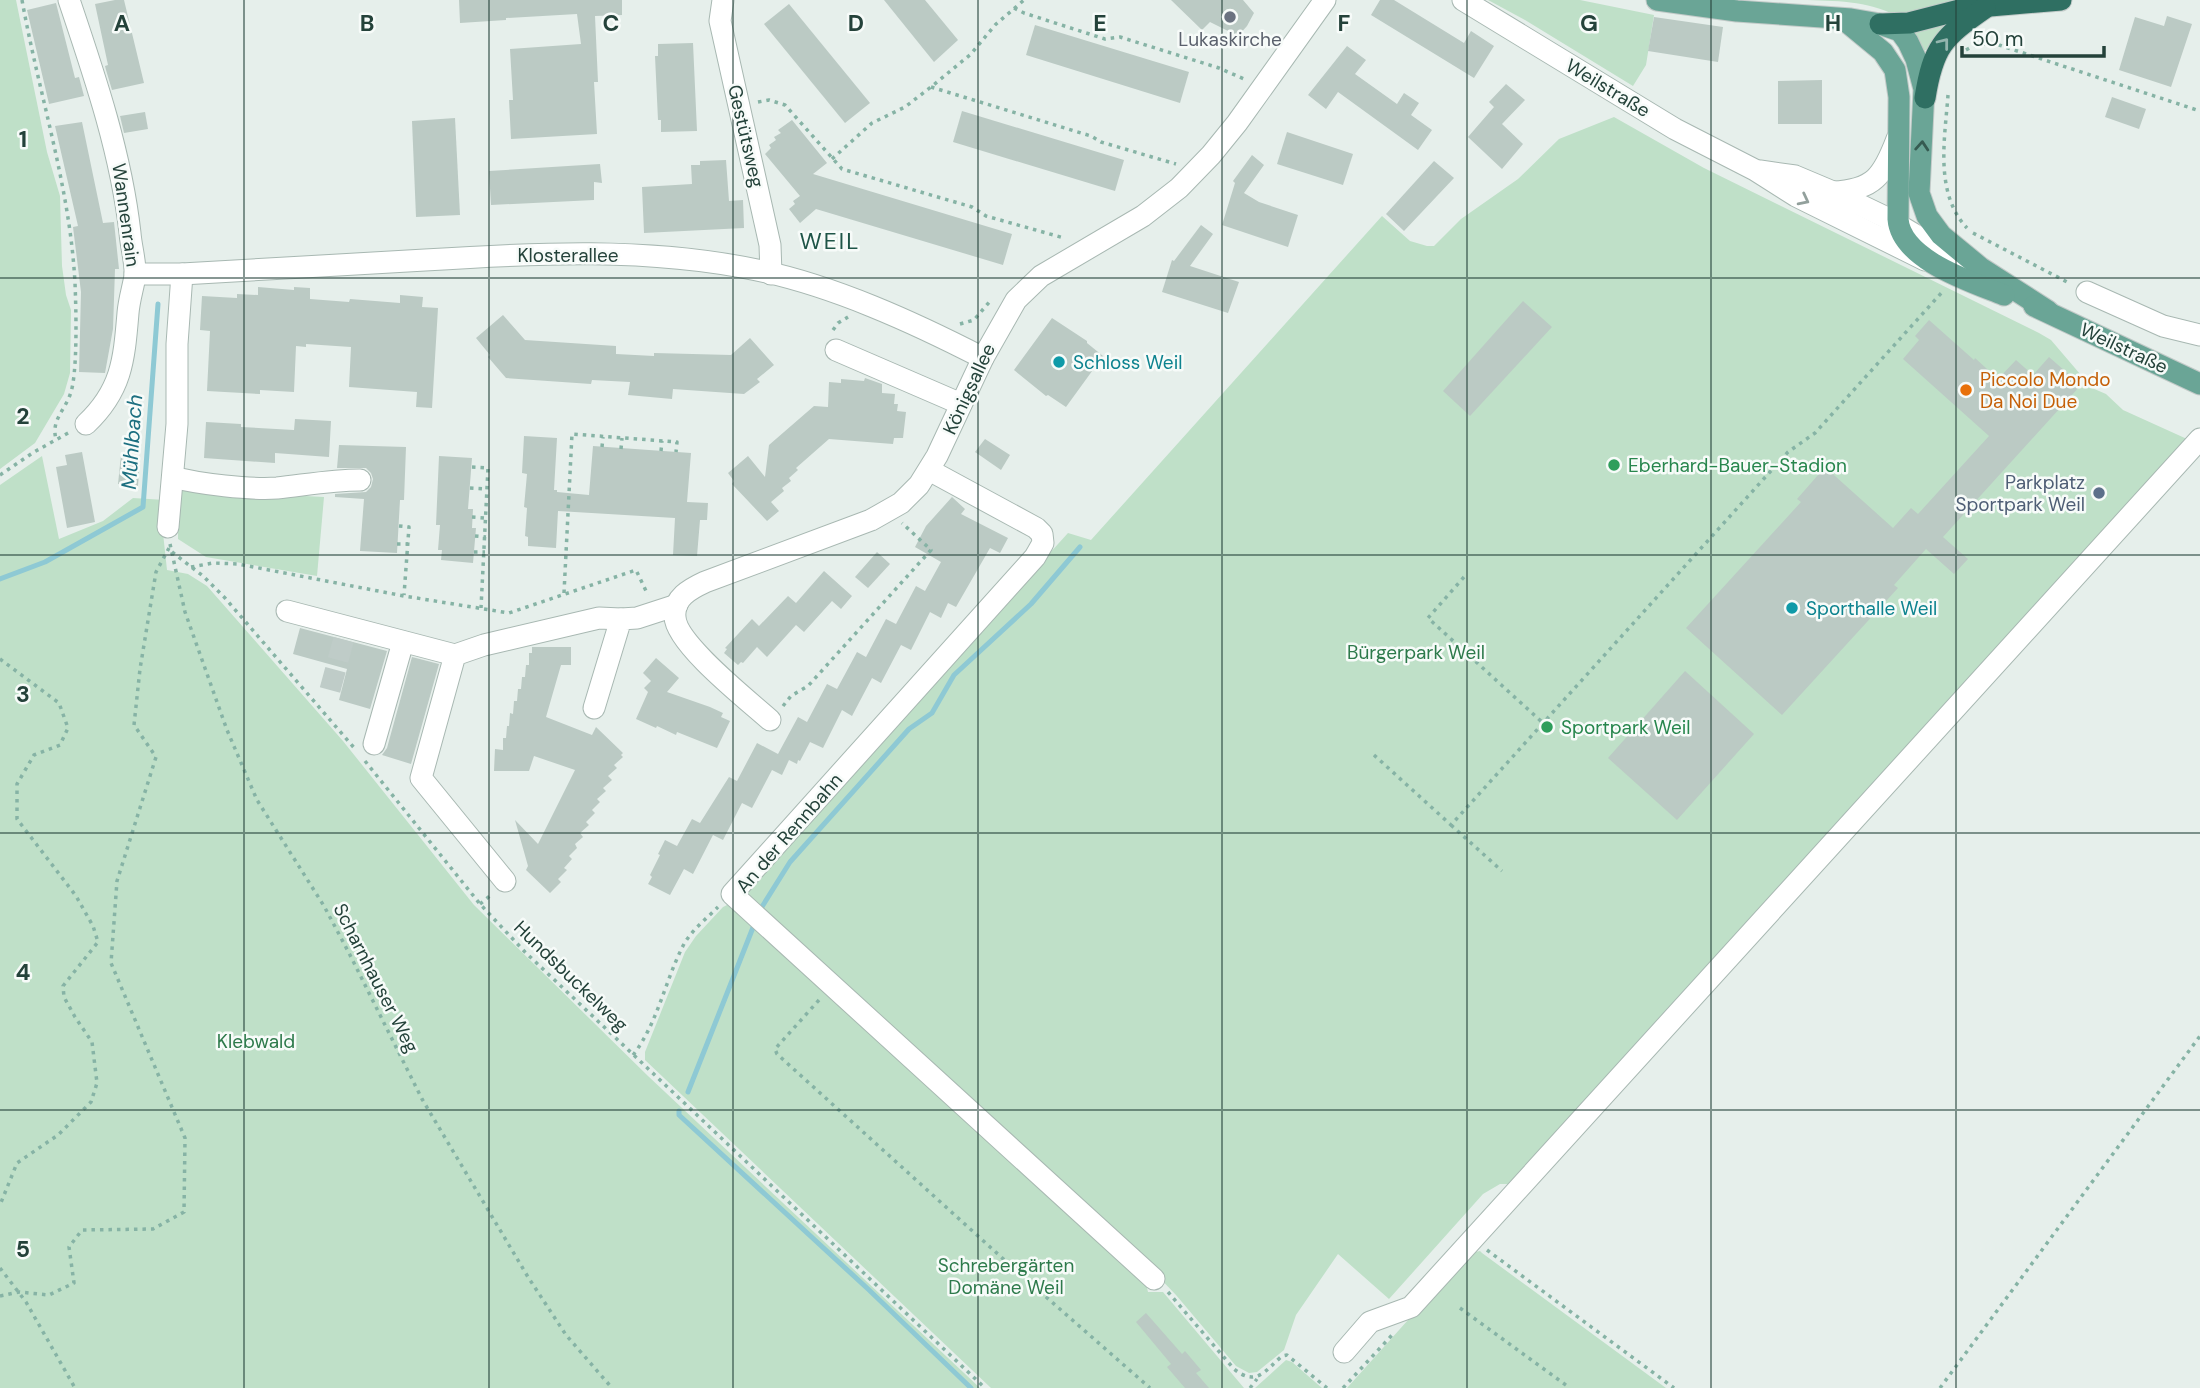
<svg xmlns="http://www.w3.org/2000/svg" width="2200" height="1388" font-family="'DM Sans',sans-serif">
<style>
.green{fill:#bfe0c8}
.lines{fill:none;stroke-linecap:round;stroke-linejoin:round}
.stream{stroke:#8ec9d4;stroke-width:5}
.building{fill:#bbcac4}
.minor-tunnel{stroke:#bfccc8;stroke-width:21;stroke-dasharray:21 10;stroke-linecap:butt}
.minor-casing{stroke:#a8b8b2;stroke-width:23}
.major-casing{stroke:#c2cac8;stroke-width:23}
.highway-casing{stroke:#c2cac8;stroke-width:23}
.path{stroke:#86b3a5;stroke-width:3.5;stroke-dasharray:3.5 5;stroke-linecap:butt}
.minor{stroke:#fff;stroke-width:21}
.major{stroke:#6aa596;stroke-width:21}
.highway{stroke:#2f6f62;stroke-width:21}
.oneway{stroke:#93b5ae}
.oneway2{stroke:#365b51}
.oneway3{stroke:#92a09c}
.grid{fill:none;stroke:#24423a;stroke-width:2;stroke-opacity:0.55}
.worship-dot{fill:#6b7280;stroke:#f7fbf9;stroke-width:2.5}
.culture-dot{fill:#0f9aa8;stroke:#f7fbf9;stroke-width:2.5}
.food-dot{fill:#e8710a;stroke:#f7fbf9;stroke-width:2.5}
.leisure-dot{fill:#2e9e5b;stroke:#f7fbf9;stroke-width:2.5}
.service-dot{fill:#5c6f8a;stroke:#f7fbf9;stroke-width:2.5}
.labels{text-anchor:middle;dominant-baseline:central;stroke-width:5;stroke-linejoin:round;paint-order:stroke}
.worship-label{font-size:19px;fill:#5b616d;stroke:#f7fbf9}
.street-label{font-size:19px;fill:#24423a;stroke:#f7fbf9}
.culture-label{font-size:19px;fill:#0d838f;stroke:#f7fbf9;text-anchor:start}
.food-label{font-size:19px;fill:#c56008;stroke:#f7fbf9;text-anchor:start}
.leisure-label{font-size:19px;fill:#27864d;stroke:#f7fbf9;text-anchor:start}
.service-label{font-size:19px;fill:#4e5e75;stroke:#f7fbf9;text-anchor:end}
.park-label{font-size:19px;fill:#2d7a4b;stroke:#f7fbf9}
.water-label{font-size:21px;font-style:italic;fill:#1c6f80;stroke:#f7fbf9}
.quarter-label{font-size:23px;letter-spacing:2px;fill:#1f5548;stroke:#f7fbf9}
.grid-label{font-size:23px;text-anchor:middle;font-weight:bold;fill:#24423a;stroke:#f7fbf9;stroke-width:5;stroke-linejoin:round;paint-order:stroke}
</style>
<rect width="100%" height="100%" fill="#e6efeb"/>
<g class="green">
<path d="M0,0H16L47,152L60,196L62,266L66,295L71,310L70,373L64,394L35,443L0,469Z"/>
<path d="M1488,0H1580L1654,15L1646,65L1633,86L1525,20Z"/>
<path d="M1801,0H1963L1897,16C1866,0 1836,1 1801,0Z"/>
<path d="M1952,20L1935,38L1926,50H1923L1913,33L1914,29Z"/>
<path d="M1614,117L1704,168L2039,333L2051,340L2092,388L2106,394L2123,410L2187,439L1513,1184H1500L1483,1194L1389,1299L1338,1254L1296,1315L1284,1350L1257,1372L1249,1373L1236,1366L1176,1295L1151,1269L746,895V887L1068,533L1091,540L1382,216L1410,241L1427,246H1434L1461,219L1518,179L1559,139Z"/>
<path d="M42,456L59,539L103,521L133,498L165,500L163,533L167,570L188,574L207,586L343,741L474,905L648,1076L980,1388H0V485Z"/>
<path d="M178,489L324,497L317,576L206,557L178,539Z"/>
<path d="M729,904L1146,1284L1148,1292H1163L1244,1388H991L645,1060V1052L685,952L696,936L723,907Z"/>
<path d="M1480,1251L1482,1253L1666,1388H1347L1443,1281L1475,1252Z"/>
<path d="M1286,1360L1292,1362L1322,1388H1255Z"/>
</g>
<g class="lines">
<g class="stream">
<path d="M0,579L45,562L143,507L158,304"/>
<path d="M760,910L790,862L909,729L932,713L954,675L1031,604L1080,547"/>
<path d="M688,1092L754,925"/>
<path d="M679,1111V1115L868,1289L971,1388"/>
</g>
</g>
<g class="building">
<path d="M115,0H124L144,83L112,90L106,70L105,66L108,65L95,4Z"/>
<path d="M459,0H622V15L595,16L598,82H594L597,134L511,139L509,100H513L510,49L581,44L577,14L506,18V20L460,23Z"/>
<path d="M884,0H925L958,40L934,62Z"/>
<path d="M1171,0H1243L1254,13L1247,26L1238,36L1210,22L1202,30Z"/>
<path d="M1380,0H1394L1464,43L1471,31L1494,46L1474,78L1371,15Z"/>
<path d="M56,3L75,78L79,77L84,96L49,104L27,10Z"/>
<path d="M789,4L870,103L845,123L764,24Z"/>
<path d="M2167,16L2192,24L2171,87L2119,70L2135,17L2164,26Z"/>
<path d="M1654,17L1723,27L1718,62L1648,51Z"/>
<path d="M1035,25L1189,72L1180,103L1026,55Z"/>
<path d="M693,43L697,131L661,132V120H658L655,56H658V44Z"/>
<path d="M1347,46L1366,60L1355,74L1397,104L1404,93L1419,103L1411,115L1432,130L1418,150L1338,92L1326,109L1308,95Z"/>
<path d="M1822,80V124H1778V81Z"/>
<path d="M1506,84L1525,100L1502,124L1523,144L1502,169L1468,137L1494,107L1489,102Z"/>
<path d="M2112,97L2146,109L2139,129L2105,117Z"/>
<path d="M962,111L1124,160L1115,191L953,142Z"/>
<path d="M145,112L148,129L124,133L120,116Z"/>
<path d="M455,118L460,215L416,217L412,121Z"/>
<path d="M792,120L827,163L813,174L1012,234L1003,265L816,209L800,223L789,209L795,204L793,201L800,196L765,154L771,148L769,145L776,140L774,137L781,133L778,130Z"/>
<path d="M82,122L103,223L114,222L119,269H115L113,329L105,373L79,372L81,292L73,227L78,226L55,126Z"/>
<path d="M1287,132L1353,154L1343,185L1277,164Z"/>
<path d="M1252,155L1264,165L1244,193L1259,202L1298,215L1288,247L1222,225L1235,183L1233,181Z"/>
<path d="M726,160L729,201L743,200L744,228L644,233L642,187L692,184L691,165H700V161Z"/>
<path d="M1434,161L1454,178L1404,231L1386,214Z"/>
<path d="M600,164L602,183L594,182V200L491,205L489,171Z"/>
<path d="M1201,225L1213,234L1190,266L1239,282L1228,313L1162,292L1172,260L1174,261Z"/>
<path d="M258,287L294,290V287L310,288V299L349,302L350,299L400,303V295L423,297L422,307L438,308L432,408L416,407L417,392L349,387L351,347L306,344V347L296,346L294,392L260,390V394L207,391L210,331L200,330L202,296L237,298V294L258,295Z"/>
<path d="M1523,301L1552,327L1470,416L1443,391Z"/>
<path d="M503,315L525,340L616,346V354L654,356V353L731,355L750,338L774,365L757,379L760,382L744,394L673,389L672,399L628,395L630,382L592,380L591,384L506,378L488,357L490,355L476,338Z"/>
<path d="M1052,318L1087,341V343L1103,356L1066,407L1048,395L1046,396L1014,370Z"/>
<path d="M1929,320L1974,360L1975,358L1998,379L2016,360L2033,375L2049,357L2081,385L1943,537L1968,559L1954,574L1926,549L1894,585L1898,588L1782,715L1686,628L1801,502L1797,499L1825,467L1893,528L1911,508L1918,514L1989,436L1903,359L1919,340L1915,336Z"/>
<path d="M865,378L882,384V393L895,394L894,404H898L897,411L906,412L903,438H894L893,444L829,439L796,468L798,470L789,478L791,481L782,488L784,491L771,502L779,511L767,521L732,484L734,481L728,473L748,456L765,477L769,445L814,406L828,407L829,382L841,383V379L864,381Z"/>
<path d="M295,419L331,421L329,457L275,453V463L204,458L206,422L241,424V427L294,430Z"/>
<path d="M524,436L557,438L554,490H557V492L589,495L593,446L691,453L687,502L708,503L707,520H700L697,556L673,555L675,518L558,511L556,548L528,546V537L525,536L527,508L524,507L527,474L522,473Z"/>
<path d="M985,439L1010,455L1001,470L975,452Z"/>
<path d="M339,445L406,447L404,500H400L397,553L360,551L364,499L335,497V494L366,492L371,487L373,479L371,473L366,468H337Z"/>
<path d="M82,452L95,522L67,528L56,467L67,465L65,455Z"/>
<path d="M121,455L140,457L138,486L118,484Z"/>
<path d="M439,456L472,458L468,509H473L472,528H476L473,563L441,560L442,550H438L440,525H436Z"/>
<path d="M952,497L965,509L961,514L1008,538L1000,553L990,548L956,607L948,603L941,618L930,612L911,650L901,645L881,683L872,678L852,716L842,710L823,748L810,742L800,761L798,760L797,764L789,760L782,775L772,770L752,808L742,803L723,840L713,835L693,874L684,869L670,895L648,884L652,877L650,875L660,855L658,854L665,840L677,846L692,819L700,823L729,777L737,781L757,743L778,754L798,717L807,722L827,684L837,689L857,652L866,657L886,619L896,624L916,586L925,591L941,562L915,547L926,526Z"/>
<path d="M877,552L890,564L868,588L855,577Z"/>
<path d="M824,571L852,596L841,609L832,601L804,632L796,625L767,657L757,647L743,663L741,662L738,665L724,653L727,649L725,648L752,619L759,626L788,596L796,603Z"/>
<path d="M300,628L387,651L370,709L339,700L347,669L293,654Z"/>
<path d="M532,647H571V665H561L546,717L592,735L596,727L623,753L621,755L623,757L614,765L617,768L608,776L612,780L603,788L606,791L597,799L600,802L592,810L595,813L586,822L589,825L580,833L583,837L575,844L577,848L569,856L572,859L564,868L567,870L558,879L561,882L550,893L526,870L528,866L515,820L538,844L575,770L534,756L529,771H494L495,749L503,750V738H506L507,726H509L510,713L513,714L514,701H517L518,689H521L522,677H525L526,665H529V653H532Z"/>
<path d="M412,657L439,664L411,764L382,755L387,748Z"/>
<path d="M656,658L679,678L667,692L710,707L723,713L721,717L730,721L717,748L677,732L676,735L657,726L656,728L636,719L648,692L644,688L651,681L643,673Z"/>
<path d="M1685,671L1754,734L1677,820L1608,758Z"/>
<path d="M1146,1313L1182,1354L1185,1351L1201,1370L1196,1373L1209,1388H1185L1167,1367L1171,1364L1136,1322Z"/>
</g>
<g class="lines">
<path class="minor-tunnel" d="M330,690L347,627"/>
<g class="minor-casing">
<g id="minor">
<path d="M69,0C95,77 121,153 130,233C131,247 136,263 135,276C133,288 129,300 128,313C124,360 122,390 86,424"/>
<path d="M723,0L720,21L770,245L771,274"/>
<path d="M1463,0L1675,129L1755,170L1796,196L1925,260"/>
<path d="M1760,171L1795,176L1833,192L1885,217L1947,254L1972,265"/>
<path d="M1833,192C1874,190 1883,176 1897,139"/>
<path d="M135,274H182C263,269 344,265 425,260C536,253 647,247 757,270C834,286 913,322 983,358"/>
<path d="M2087,292L2163,326L2200,335"/>
<path d="M836,350L961,404"/>
<path d="M929,470L1036,528L1042,534L1043,543L1035,557L732,894L1154,1279"/>
<path d="M173,477C198,484 251,490 277,488C305,485 332,480 360,480"/>
<path d="M168,527L177,424V344L182,274"/>
<path d="M287,611L455,655"/>
<path d="M594,708L621,619L637,618L677,605"/>
<path d="M770,720C749,701 676,644 675,617C673,598 690,589 705,582L871,520L901,503L919,485L937,456L983,358L1016,300L1041,276L1143,216L1179,188L1211,155L1237,123L1325,0"/>
<path d="M374,744L403,642"/>
<path d="M505,881L421,778L455,655L484,645L599,618L621,619"/>
<path d="M1344,1352L1370,1322L1411,1307L1431,1285L2200,439"/>
</g>
</g>
<g class="major-casing">
<g id="major">
<path d="M1657,0L1737,11L1851,19L1880,24L1900,31L1908,42L1916,59L1924,89L1919,193L1927,216L1941,235L1981,268L2048,311"/>
<path d="M1843,19L1883,52L1895,70L1899,97L1898,219C1901,260 1972,282 2004,295"/>
<path d="M2034,306L2200,384"/>
</g>
</g>
<g class="highway-casing">
<g id="highway">
<path d="M1880,24L1909,23L1967,8L2061,0"/>
<path d="M1925,98C1933,47 1943,37 1985,8"/>
</g>
</g>
<g class="path">
<path d="M22,0C39,95 70,187 75,283C76,307 78,375 70,395C64,411 51,421 56,439"/>
<path d="M1014,8L1024,13L1105,39L1120,37L1219,68L1244,79"/>
<path d="M1966,50L1977,44L1999,45L2200,111"/>
<path d="M931,87L1091,136L1101,142L1176,164"/>
<path d="M1948,95C1945,138 1934,193 1967,228"/>
<path d="M758,102L769,100L785,105L842,169L972,207L986,216L1064,238"/>
<path d="M832,159L872,123L905,107L931,87L971,54L995,25L1024,0"/>
<path d="M1973,233L2071,284"/>
<path d="M960,324L974,320L991,300"/>
<path d="M833,330L838,323L848,317"/>
<path d="M602,447L603,437"/>
<path d="M621,449L622,438"/>
<path d="M661,451L662,441"/>
<path d="M472,467L488,468L481,608"/>
<path d="M0,475L34,452L70,432"/>
<path d="M470,488L487,489"/>
<path d="M472,517L485,518"/>
<path d="M399,526L409,527L404,595"/>
<path d="M475,536L486,537"/>
<path d="M170,544L185,612L227,730L257,800L324,906L349,953L422,1099L528,1277L566,1335L612,1388"/>
<path d="M397,544H408"/>
<path d="M172,552L203,576L225,598L356,750"/>
<path d="M474,552H485"/>
<path d="M191,567L213,563L238,564L404,596L509,613L636,570L648,595"/>
<path d="M1464,577L1428,618L1543,723"/>
<path d="M564,593L572,434L677,442L676,452"/>
<path d="M0,659L59,703L68,728L60,745L34,755L17,784V819L76,896L93,926L98,942L63,986L64,997L75,1017L92,1042L97,1083L91,1102L58,1135L17,1163L0,1205"/>
<path d="M783,706L791,696L808,686L931,550L902,523"/>
<path d="M1374,755L1451,825L1788,452L1815,433L1944,290"/>
<path d="M365,761L480,904L525,952L985,1388"/>
<path d="M1451,825L1502,871"/>
<path d="M480,904L491,895"/>
<path d="M819,1000L775,1049L777,1054L1021,1275L1150,1388"/>
<path d="M633,1055C658,1023 665,980 684,944C692,930 706,919 718,907"/>
<path d="M1487,1250L1674,1388"/>
<path d="M0,1268L26,1302L75,1388"/>
<path d="M1168,1292L1234,1369C1256,1387 1265,1371 1282,1356L1287,1355L1327,1388"/>
<path d="M0,1296L19,1292L49,1295L74,1283L69,1247L82,1230L153,1229L184,1212L185,1138L111,963L117,881L156,757L134,725L140,669L156,572L169,548"/>
<path d="M1460,1308L1570,1388"/>
<path d="M1250,1388L1257,1379"/>
<path d="M1343,1388L1393,1334"/>
<path d="M1940,1388L2200,1036"/>
</g>
<use href="#minor" class="minor"/>
<use href="#major" class="major"/>
<use href="#highway" class="highway"/>
</g>
<defs><path id="oneway-chevron" d="M-2-3.5L2.5 0L-2 3.5" fill="none" stroke-width="1.6" stroke-linecap="round" stroke-linejoin="round" transform="scale(1.75)"/></defs>
<use class="oneway" href="#oneway-chevron" transform="translate(1944 43) rotate(-52)"/>
<use class="oneway2" href="#oneway-chevron" transform="translate(1922 146) rotate(-86)"/>
<use class="oneway3" href="#oneway-chevron" transform="translate(1804 200) rotate(27)"/>
<path class="grid" d="M244,0V1388M489,0V1388M733,0V1388M978,0V1388M1222,0V1388M1467,0V1388M1711,0V1388M1956,0V1388M0,278H2200M0,555H2200M0,833H2200M0,1110H2200"/>
<circle class="worship-dot" cx="1230" cy="17" r="7"/>
<g class="culture-dot">
<circle cx="1059" cy="362" r="7"/>
<circle cx="1792" cy="608" r="7"/>
</g>
<circle class="food-dot" cx="1966" cy="390" r="7"/>
<g class="leisure-dot">
<circle cx="1614" cy="465" r="7"/>
<circle cx="1547" cy="727" r="7"/>
</g>
<circle class="service-dot" cx="2099" cy="493" r="7"/>
<g class="labels">
<g class="worship-label">
<text x="1230" y="39">Lukaskirche</text>
</g>
<g class="street-label">
<text transform="translate(1608 88) rotate(31)">Weilstraße</text>
<text transform="translate(746 136) rotate(77)">Gestütsweg</text>
<text transform="translate(126 215) rotate(82)">Wannenrain</text>
<text x="568" y="255">Klosterallee</text>
<text transform="translate(2124 348) rotate(25)">Weilstraße</text>
<text transform="translate(969 389) rotate(-65)">Königsallee</text>
<text transform="translate(789 833) rotate(-49)">An der Rennbahn</text>
<text transform="translate(571 976) rotate(44)">Hundsbuckelweg</text>
<text transform="translate(376 978) rotate(63)">Scharnhauser Weg</text>
</g>
<g class="culture-label">
<text x="1073" y="362">Schloss Weil</text>
<text x="1806" y="608">Sporthalle Weil</text>
</g>
<g class="food-label">
<text x="1980" y="379">Piccolo Mondo<tspan x="1980" dy="22">Da Noi Due</tspan></text>
</g>
<g class="leisure-label">
<text x="1628" y="465">Eberhard-Bauer-Stadion</text>
<text x="1561" y="727">Sportpark Weil</text>
</g>
<g class="service-label">
<text x="2085" y="482">Parkplatz<tspan x="2085" dy="22">Sportpark Weil</tspan></text>
</g>
<g class="park-label">
<text x="1416" y="652">Bürgerpark Weil</text>
<text x="256" y="1041">Klebwald</text>
<text x="1006" y="1265">Schrebergärten<tspan x="1006" dy="22">Domäne Weil</tspan></text>
</g>
<g class="water-label">
<text transform="translate(132 442) rotate(-86)">Mühlbach</text>
</g>
<g class="quarter-label">
<text x="830" y="241">WEIL</text>
</g>
</g>
<g class="grid-label">
<text x="122" y="31">A</text>
<text x="367" y="31">B</text>
<text x="611" y="31">C</text>
<text x="856" y="31">D</text>
<text x="1100" y="31">E</text>
<text x="1344" y="31">F</text>
<text x="1589" y="31">G</text>
<text x="1833" y="31">H</text>
<text x="23" y="147">1</text>
<text x="23" y="424">2</text>
<text x="23" y="702">3</text>
<text x="23" y="980">4</text>
<text x="23" y="1257">5</text>
</g>
<path d="M1962 46v10h142v-10" fill="none" stroke="#24423a" stroke-width="3.5"/>
<text x="1972" y="46" font-size="21" fill="#24423a" stroke="#f7fbf9" stroke-width="5" paint-order="stroke">50 m</text>
</svg>
